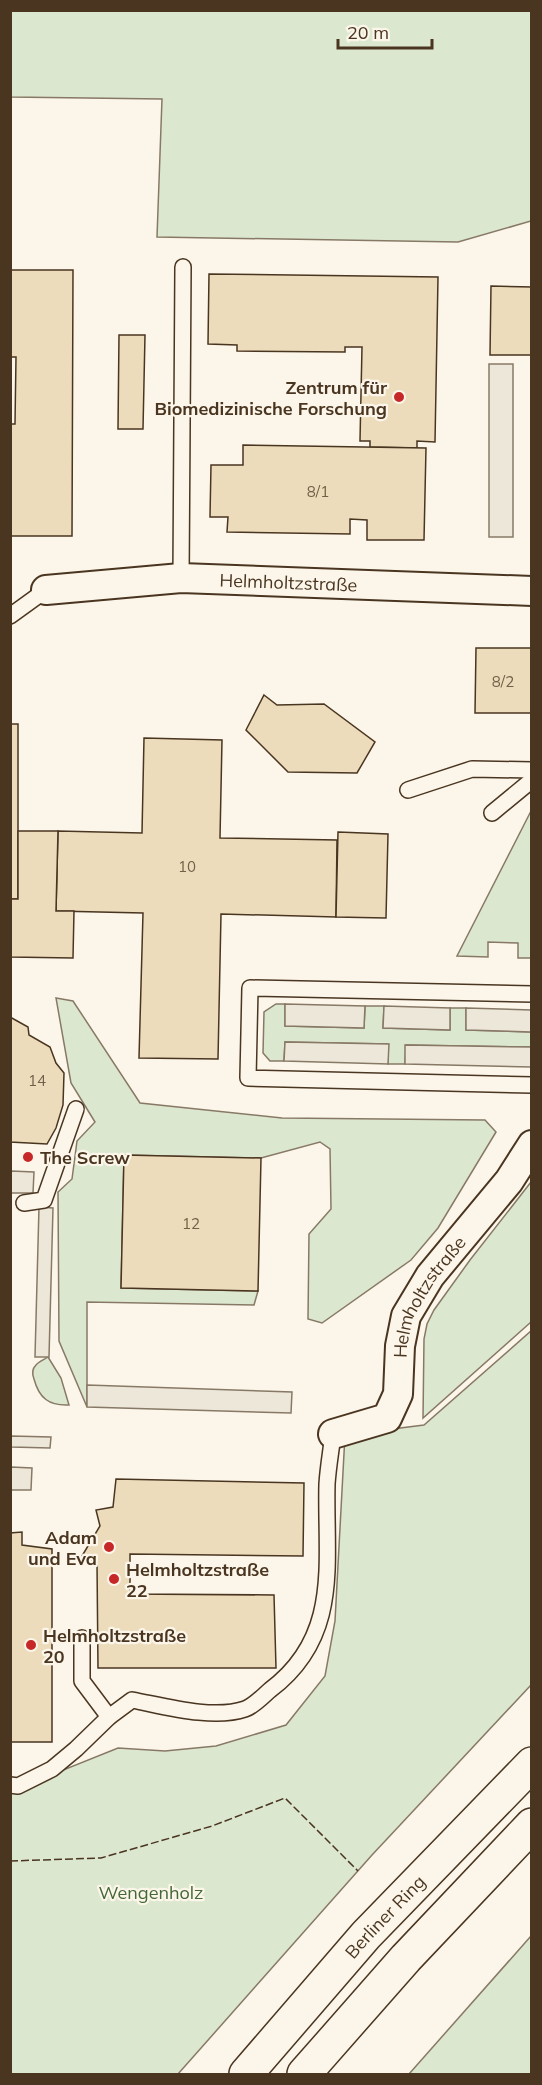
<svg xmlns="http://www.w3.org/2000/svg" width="542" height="2085" font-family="Mulish,sans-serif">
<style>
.green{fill:#dce7d0;stroke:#887966;stroke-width:1.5}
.parking{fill:#ede7d9;stroke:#887966;stroke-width:1.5}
.building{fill:#ecdcbc;stroke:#4a3520;stroke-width:1.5}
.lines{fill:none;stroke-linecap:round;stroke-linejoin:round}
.service-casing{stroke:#4a3520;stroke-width:18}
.minor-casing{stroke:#4a3520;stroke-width:32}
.trunk-casing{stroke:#4a3520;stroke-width:36}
.service{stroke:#fbf6e9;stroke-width:15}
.minor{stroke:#fbf6e9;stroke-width:28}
.trunk{stroke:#fbf6e9;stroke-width:33}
.fence{stroke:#4a3520;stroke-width:1.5;stroke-dasharray:8 3;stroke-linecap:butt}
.poi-dot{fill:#c62828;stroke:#fbf6e9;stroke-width:2}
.labels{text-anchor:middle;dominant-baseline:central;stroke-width:4.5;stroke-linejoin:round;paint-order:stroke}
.number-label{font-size:15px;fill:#725f47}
.poi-label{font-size:18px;font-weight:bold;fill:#4a3520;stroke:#fbf6e9;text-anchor:start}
.street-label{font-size:18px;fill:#4a3520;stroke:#fbf6e9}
.park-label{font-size:18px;fill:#436837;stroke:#fbf6e9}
</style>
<rect width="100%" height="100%" fill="#fbf6e9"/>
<g class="green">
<path d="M11,10L531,11V221L458,242L157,237L162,99L11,97Z"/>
<path d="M531,811V958H518V943L488,942V957L457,956Z"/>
<path d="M56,998L73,1001L140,1103L282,1118L485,1120L496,1132L438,1228L411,1260L322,1323L308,1319L309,1234L331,1209L330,1149L320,1142L261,1158L124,1155L121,1288L258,1291L254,1305L87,1302V1407L59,1341L58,1192L72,1179L77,1141L95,1122L71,1083Z"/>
<path d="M276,1004H285V1026L364,1028L365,1006H384L383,1028L450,1030V1008H466V1030L531,1032V1047L406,1045L405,1064H388V1044L285,1042L284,1061H270L263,1053L264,1012Z"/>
<path d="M531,1182V1322L423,1418L424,1339L427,1324L434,1310L470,1260Z"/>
<path d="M531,1331V1685L372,1855L178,2074H11V1791L118,1748L165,1751L216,1746L286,1725L325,1676L335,1621L345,1435L424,1425Z"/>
<path d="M48,1357L61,1378L69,1405C49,1406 39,1398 34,1379C32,1374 32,1369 36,1365C38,1362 45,1359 48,1357Z"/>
<path d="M531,1936V2074H409Z"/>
</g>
<g class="parking">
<rect x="489" y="364" width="24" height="173"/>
<path d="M285,1004L365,1006L364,1028L285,1026Z"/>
<path d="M384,1006L450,1008V1030L383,1028Z"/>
<path d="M466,1008L531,1010V1032L466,1030Z"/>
<path d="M285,1042L389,1044L388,1064L284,1061Z"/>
<path d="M405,1045L531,1047V1067L405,1064Z"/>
<path d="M11,1171L34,1172L33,1193H11Z"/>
<path d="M39,1207L53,1208L49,1357H35Z"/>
<path d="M87,1385L292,1392L291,1413L87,1407Z"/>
<path d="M11,1436L51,1437L50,1448L11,1447Z"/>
<path d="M11,1467L32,1468L31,1490H11Z"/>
</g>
<g class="building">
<path d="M10,270H73L72,536H10V424H15L16,357H10Z"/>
<path d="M209,274L438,277L435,442L417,441V448L370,447V441H360L362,347H345V352L237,351V345L208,344Z"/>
<path d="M491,286L532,287V355H490Z"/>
<path d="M119,335H145L143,429H118Z"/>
<path d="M243,445L426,448L424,540H367V520L350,519V534L227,532L228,517H210L211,465H243Z"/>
<path d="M476,648H532V713H475Z"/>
<path d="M264,695L277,705L324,704L375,742L357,773L288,772L246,730Z"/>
<rect x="10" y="724" width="8" height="175"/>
<path d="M144,738L222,740L220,838L337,840L336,917L221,914L218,1059L139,1058L143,913L56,911L58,831L142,833Z"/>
<path d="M18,831H58L56,911H74L73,958L10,957V899H18Z"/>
<path d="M338,832L388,834L386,918L336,917Z"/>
<path d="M10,1017L28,1027L29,1035L50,1047L56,1063L64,1073L63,1105L56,1128L47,1144L10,1142Z"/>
<path d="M124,1155L261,1158L258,1291L121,1288Z"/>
<path d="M116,1479L304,1483L303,1556L130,1554V1594L274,1595L276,1668H98L97,1563L82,1556L100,1526L96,1510L113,1507Z"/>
<path d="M22,1532V1545L52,1549V1742H10V1533Z"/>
</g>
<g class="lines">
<g class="service-casing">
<g id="service">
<path d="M181,578L183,267"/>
<path d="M10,616L46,590"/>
<path d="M408,790L472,769L532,770"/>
<path d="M492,813L532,780"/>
<path d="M532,994L250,988L248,1078L532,1085"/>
<path d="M24,1203L44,1200L76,1109"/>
<path d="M82,1638V1681L109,1717"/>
<path d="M10,1785L18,1786L52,1769L76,1749L109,1717L132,1700C164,1706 213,1720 245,1709C254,1706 263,1696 270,1690C342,1636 325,1562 327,1484C328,1468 331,1451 333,1434"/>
</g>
</g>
<g class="minor-casing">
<g id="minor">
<path id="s1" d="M46,590L181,578L532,591"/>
<path id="s2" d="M333,1434L387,1418L398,1394L400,1346L406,1316L430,1276L509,1181L532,1145"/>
</g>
</g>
<g class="trunk-casing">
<g id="trunk">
<path id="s3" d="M246,2074L366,1935L532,1764"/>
<path d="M304,2074L406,1958L532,1825"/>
</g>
</g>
<use href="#service" class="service"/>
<use href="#minor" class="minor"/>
<use href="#trunk" class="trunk"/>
<path class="fence" d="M10,1861L101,1858L212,1826L285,1798L358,1871"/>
</g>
<g class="poi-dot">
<circle cx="399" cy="397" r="6"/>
<circle cx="28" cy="1157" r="6"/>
<circle cx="109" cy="1547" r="6"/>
<circle cx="114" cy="1579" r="6"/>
<circle cx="31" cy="1645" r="6"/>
</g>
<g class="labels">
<g class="number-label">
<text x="318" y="491">8/1</text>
<text x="503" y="681">8/2</text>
<text x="187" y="866">10</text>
<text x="37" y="1080">14</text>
<text x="191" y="1223">12</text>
</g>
<g class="poi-label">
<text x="387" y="387" text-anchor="end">Zentrum für<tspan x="387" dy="21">Biomedizinische Forschung</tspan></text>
<text x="40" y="1157">The Screw</text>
<text x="97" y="1537" text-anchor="end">Adam<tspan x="97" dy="21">und Eva</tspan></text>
<text x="126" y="1569">Helmholtzstraße<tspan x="126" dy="21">22</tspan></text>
<text x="43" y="1635">Helmholtzstraße<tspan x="43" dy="21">20</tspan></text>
</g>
<g class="street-label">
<text stroke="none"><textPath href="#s1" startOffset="243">Helmholtzstraße</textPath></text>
<text stroke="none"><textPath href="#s2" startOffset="188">Helmholtzstraße</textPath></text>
<text stroke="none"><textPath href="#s3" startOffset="210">Berliner Ring</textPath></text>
</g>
<g class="park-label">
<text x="151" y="1892">Wengenholz</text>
</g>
</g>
<rect width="542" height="2085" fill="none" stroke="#4a3520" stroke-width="24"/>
<path d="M338 39v9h94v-9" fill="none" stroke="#4a3520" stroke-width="3"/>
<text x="347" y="39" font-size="18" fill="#4a3520" stroke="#fbf6e9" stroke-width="4.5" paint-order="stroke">20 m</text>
</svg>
